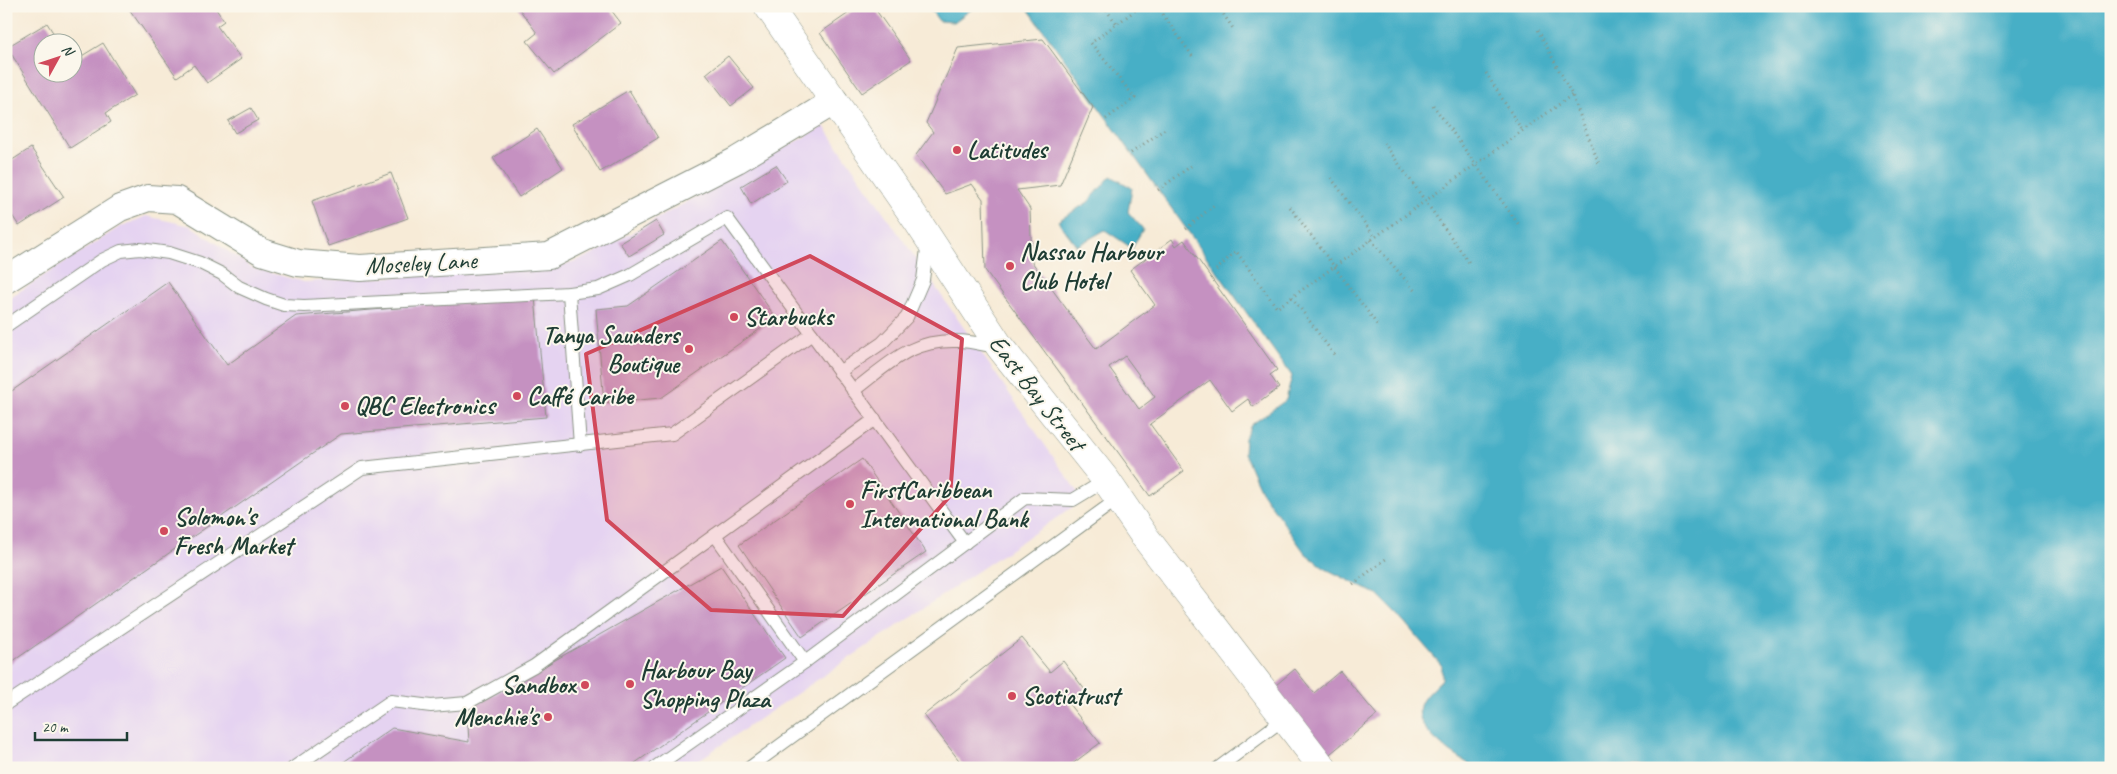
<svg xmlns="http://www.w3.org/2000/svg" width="2117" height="774" font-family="Caveat,sans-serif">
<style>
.built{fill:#e5d3f1}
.water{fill:#47afc6;stroke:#33767d}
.building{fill:#c591c1;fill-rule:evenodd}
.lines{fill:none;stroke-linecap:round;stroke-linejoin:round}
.lane-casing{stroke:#8b9486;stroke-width:14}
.street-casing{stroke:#8b9486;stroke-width:28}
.highway-casing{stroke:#8b9486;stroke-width:29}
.path{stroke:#8b9486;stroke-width:3;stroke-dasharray:1 4;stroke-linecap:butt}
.lane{stroke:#fff;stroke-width:12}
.street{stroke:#fff;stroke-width:26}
.highway{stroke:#fff;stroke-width:28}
.marked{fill:#d1495b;fill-opacity:0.2;stroke:#d1495b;stroke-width:4;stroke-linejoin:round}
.poi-dot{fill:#d1495b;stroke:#fbf7ec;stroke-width:2}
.labels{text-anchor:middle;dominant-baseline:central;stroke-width:4;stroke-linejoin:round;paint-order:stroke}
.poi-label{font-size:25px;font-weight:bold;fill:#1f3d34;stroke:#fbf7ec;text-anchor:start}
.street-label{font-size:25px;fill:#1f3d34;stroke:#fbf7ec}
</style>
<rect width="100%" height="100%" fill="#fbf7ec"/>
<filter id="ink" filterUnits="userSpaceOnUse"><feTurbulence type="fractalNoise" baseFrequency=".02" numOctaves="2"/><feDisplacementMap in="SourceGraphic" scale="10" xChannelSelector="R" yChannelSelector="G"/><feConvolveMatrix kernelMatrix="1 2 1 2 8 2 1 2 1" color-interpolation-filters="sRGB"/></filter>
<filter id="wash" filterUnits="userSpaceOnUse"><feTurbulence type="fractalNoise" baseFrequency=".0096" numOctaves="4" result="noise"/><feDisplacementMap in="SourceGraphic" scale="20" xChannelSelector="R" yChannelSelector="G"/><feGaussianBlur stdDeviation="1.12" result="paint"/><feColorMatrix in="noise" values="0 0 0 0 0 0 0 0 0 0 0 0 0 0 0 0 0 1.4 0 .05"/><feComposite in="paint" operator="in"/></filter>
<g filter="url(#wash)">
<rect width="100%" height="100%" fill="#f7ebd7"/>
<path class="built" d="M824,126L1083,500L687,768H6V300L118,228L146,216L191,226L253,268L304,282L557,267L589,256Z"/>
<g class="water">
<path d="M928,6H976L954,22L939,21Z"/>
<path d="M1026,6H2111V768H1686L1677,764L1669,768H1476C1457,757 1413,731 1420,706C1422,697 1436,686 1442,679V666L1399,616L1378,595L1324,568L1305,553L1261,491L1244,453L1245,438L1251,425L1286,400L1292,376Z"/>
<path d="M1111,176L1132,188L1128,212L1143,229L1132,248L1105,230L1077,246L1058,221L1088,202Z"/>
</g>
<g id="blocks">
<g class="building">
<path d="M127,6H214L224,21L217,26L241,59L207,83L194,65L177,77Z"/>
<path d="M517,6H608L621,23L554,74L527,41L537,33Z"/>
<path d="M859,6H873L911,60L862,93L820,33Z"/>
<path d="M47,23L59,42H42V72H72V62L103,43L135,95L106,113L111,122L70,148L7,47Z"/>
<path d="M1043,39L1093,107L1060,185L1017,190L1030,209L1032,262L1096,349L1155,305L1130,270L1172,239L1176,246L1184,240L1277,370L1270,375L1279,388L1253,407L1248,399L1232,411L1210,380L1150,424L1184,471L1150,496L985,270L983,199L972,184L945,194L916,155L933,132L926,123L958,48ZM1125,356L1155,397L1139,409L1109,367Z"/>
<path d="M728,56L754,88L731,106L706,74Z"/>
<path d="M629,90L658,138L600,172L572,124Z"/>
<path d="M251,108L258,120L235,133L228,121Z"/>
<path d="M537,129L563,168L519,197L493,158Z"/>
<path d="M31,148L64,197L19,226L6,206V164Z"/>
<path d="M776,165L787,181L751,204L741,186Z"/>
<path d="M391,173L408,218L328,246L312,201Z"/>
<path d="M656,221L664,235L629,256L620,243Z"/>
<path d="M722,241L776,318L661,398L604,403L596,309L628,306Z"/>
<path d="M168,282L227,365L296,316L535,297L546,417L341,434L6,666V395Z"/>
<path d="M862,459L926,552L802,637L739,545Z"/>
<path d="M721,566L785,658L628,768H335L392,728L469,742L467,710Z"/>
<path d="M1022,638L1050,672L1063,661L1085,690L1068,703L1100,743L1067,768H965L924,715Z"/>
<path d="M1295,669L1314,693L1340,671L1377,715L1325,758L1270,690Z"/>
</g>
</g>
</g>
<g filter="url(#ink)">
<use href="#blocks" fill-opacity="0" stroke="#8b9486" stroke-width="1"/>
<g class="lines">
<g class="lane-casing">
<g id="lane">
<path d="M569,293L580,445"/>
<path d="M6,326L102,260L121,251L140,249L169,253L200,263L222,274L239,287L266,299L284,305L304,306L569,293L598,289L630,275L727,218L965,543"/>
<path d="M839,372L882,343L907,317L923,280L928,241"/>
<path d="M853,391C889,364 910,339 958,341C971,341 984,345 997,347"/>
<path d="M715,535L805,662"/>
<path d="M6,704L362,468L672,434L812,334"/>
<path d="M293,768L391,701L431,706L467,703L534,666L875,419"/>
<path d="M654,768L805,662L1025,498L1073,500L1106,480"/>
<path d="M749,768L1119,498"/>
<path d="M1218,768L1285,718"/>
</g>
</g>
<g class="street-casing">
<path id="street" d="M6,280L120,208L148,198L177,200L262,252L298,263L360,268L549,256L737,160L835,101"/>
</g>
<g class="highway-casing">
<path id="highway" d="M768,6L918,222L1000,347L1106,480L1145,537L1323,768"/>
</g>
<g class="path">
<path d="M1103,6L1117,24"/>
<path d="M1157,6L1193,57"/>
<path d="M1218,6L1234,30"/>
<path d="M1538,30L1572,95L1599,164"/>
<path d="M1486,73L1522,130"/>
<path d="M1433,105L1519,225"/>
<path d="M1106,119L1135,98L1091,43L1141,6"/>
<path d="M1384,143L1470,264"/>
<path d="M1131,153L1165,129"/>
<path d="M1331,178L1375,237"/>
<path d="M1158,190L1191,166"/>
<path d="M1290,207L1379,327"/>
<path d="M1186,229L1214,205"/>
<path d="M1371,240L1416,292"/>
<path d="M1216,270L1236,251L1277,308L1572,95"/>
<path d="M1292,297L1335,356"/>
<path d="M1353,584L1387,558"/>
</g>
<use href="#lane" class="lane"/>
<use href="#street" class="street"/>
<use href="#highway" class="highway"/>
</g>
</g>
<path class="marked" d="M810,256L962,339L950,496L843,616L711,610L607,520L586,354Z"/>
<g class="poi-dot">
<circle cx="957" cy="150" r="5"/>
<circle cx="1010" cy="266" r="5"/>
<circle cx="734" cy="317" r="5"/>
<circle cx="689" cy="349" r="5"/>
<circle cx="517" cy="396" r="5"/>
<circle cx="345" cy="406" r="5"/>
<circle cx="850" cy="504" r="5"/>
<circle cx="164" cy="531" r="5"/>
<circle cx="630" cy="684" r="5"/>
<circle cx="585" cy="685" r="5"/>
<circle cx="1012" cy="696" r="5"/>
<circle cx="548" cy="717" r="5"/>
</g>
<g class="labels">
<g class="poi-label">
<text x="967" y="150">Latitudes</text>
<text x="1020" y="252">Nassau Harbour<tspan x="1020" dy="29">Club Hotel</tspan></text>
<text x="744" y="317">Starbucks</text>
<text x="679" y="335" text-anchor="end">Tanya Saunders<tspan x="679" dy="29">Boutique</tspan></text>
<text x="527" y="396">Caffé Caribe</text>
<text x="355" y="406">QBC Electronics</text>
<text x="860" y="490">FirstCaribbean<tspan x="860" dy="29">International Bank</tspan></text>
<text x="174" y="517">Solomon's<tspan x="174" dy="29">Fresh Market</tspan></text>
<text x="640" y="670">Harbour Bay<tspan x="640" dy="29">Shopping Plaza</tspan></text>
<text x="575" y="685" text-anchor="end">Sandbox</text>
<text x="1022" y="696">Scotiatrust</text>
<text x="538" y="717" text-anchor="end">Menchie's</text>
</g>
<g class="street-label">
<text transform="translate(421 263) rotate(-3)">Moseley Lane</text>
<text transform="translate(1037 393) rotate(52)">East Bay Street</text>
</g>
</g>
<rect width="2117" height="774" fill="none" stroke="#fbf7ec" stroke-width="25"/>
<g transform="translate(58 58) rotate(50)"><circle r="24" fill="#fbf7ec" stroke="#a3ada2"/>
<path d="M0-4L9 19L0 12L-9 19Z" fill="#d1495b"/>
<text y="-8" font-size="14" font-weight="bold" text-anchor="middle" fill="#1f3d34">N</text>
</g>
<path d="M35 732v8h92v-8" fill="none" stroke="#1f3d34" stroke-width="2.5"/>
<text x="42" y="732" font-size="15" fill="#1f3d34" stroke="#fbf7ec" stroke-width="4" paint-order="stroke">20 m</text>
</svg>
